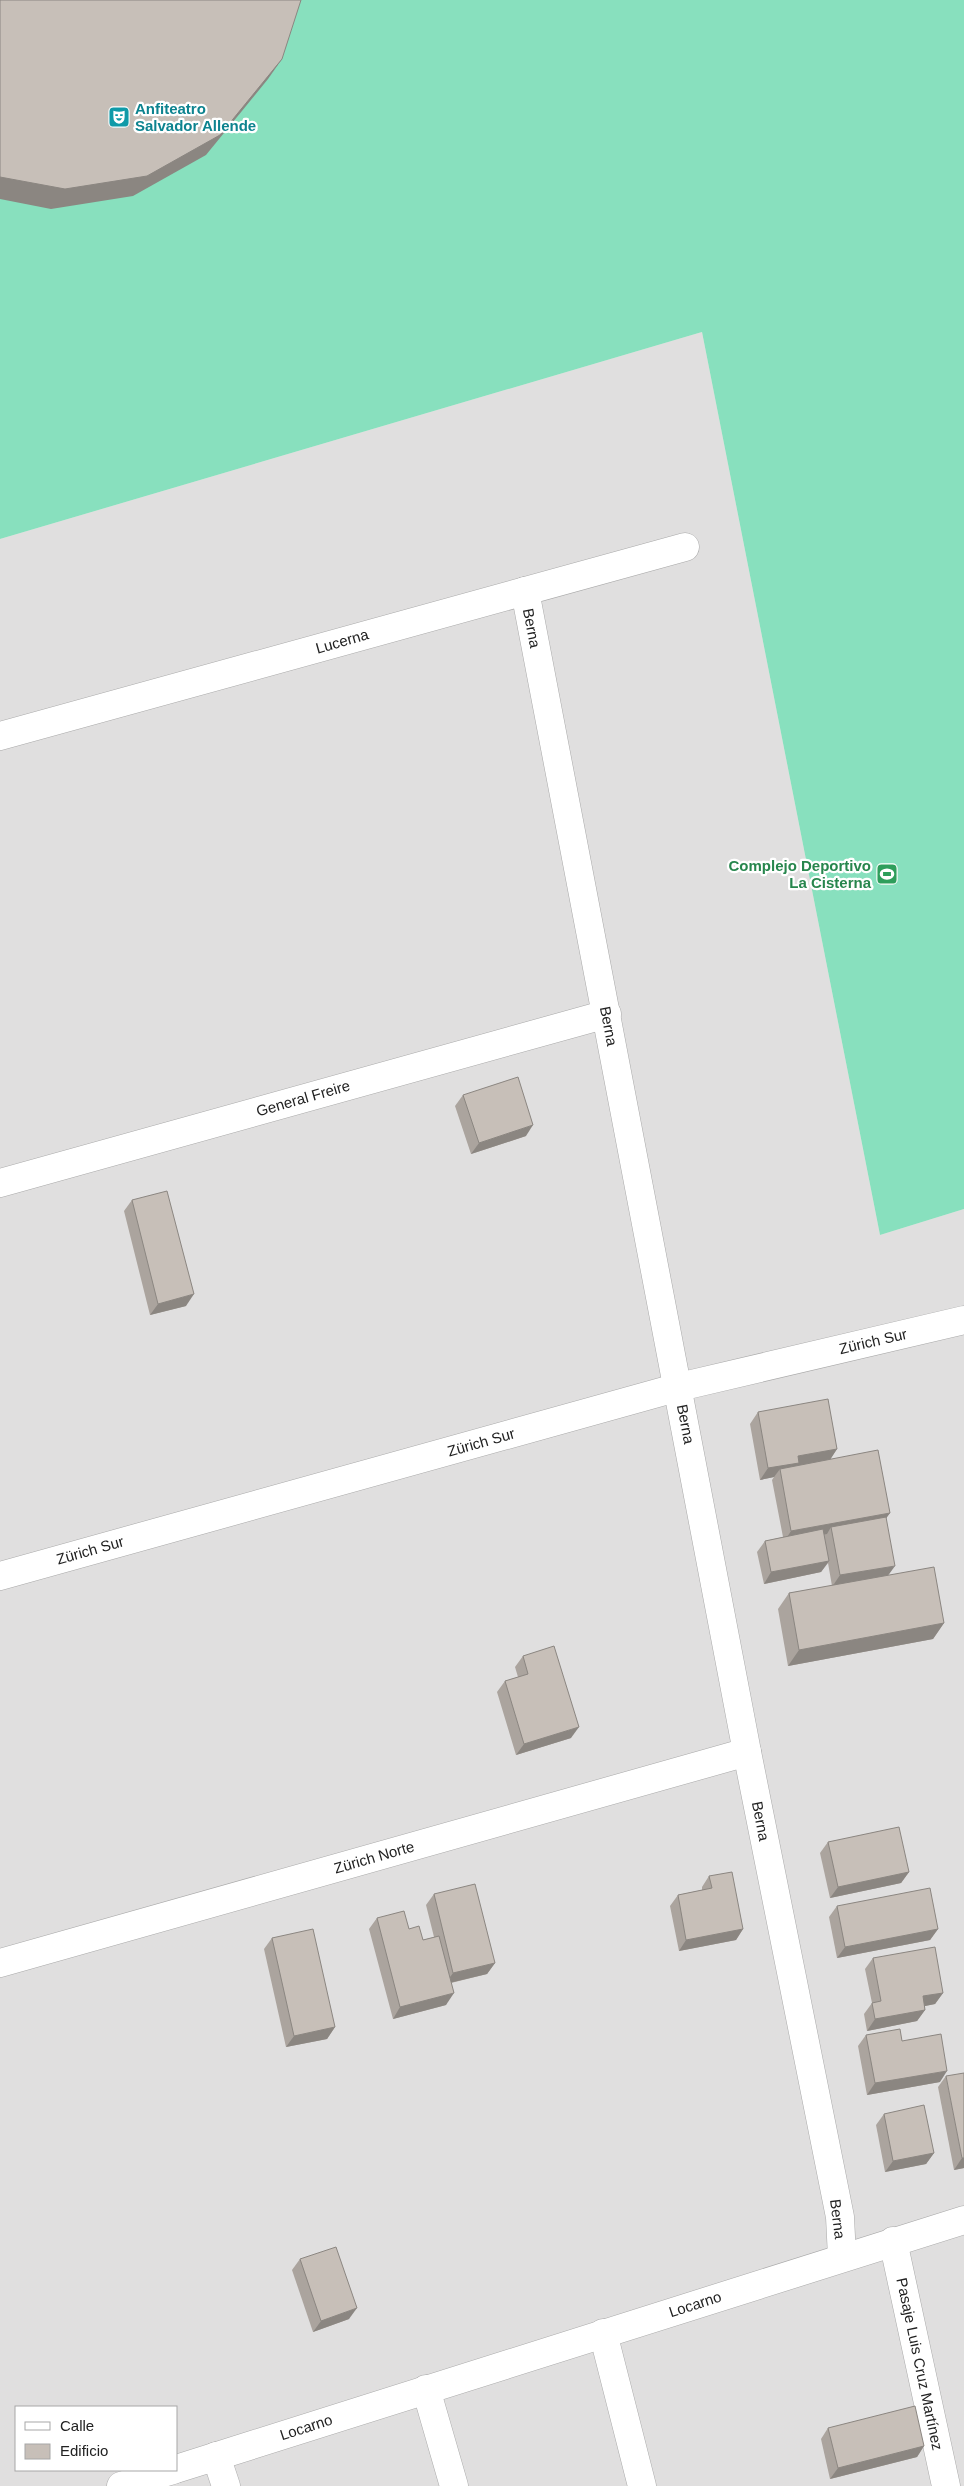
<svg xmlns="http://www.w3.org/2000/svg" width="964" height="2486" font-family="Arial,sans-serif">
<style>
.residential{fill:#e0dfdf;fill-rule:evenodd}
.pitch{fill:#88e0be}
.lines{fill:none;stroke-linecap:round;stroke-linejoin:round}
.street-casing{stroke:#a9a9a9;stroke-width:29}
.street{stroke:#fff;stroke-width:28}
.wall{fill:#aba49e}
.shaded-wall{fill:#8b8681}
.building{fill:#c7bfb8;stroke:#8b8681}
.labels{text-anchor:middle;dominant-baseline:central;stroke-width:4.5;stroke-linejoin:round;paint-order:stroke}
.culture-label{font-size:15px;font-weight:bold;fill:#0d838f;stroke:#fff;text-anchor:start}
.street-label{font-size:15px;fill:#222;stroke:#fff}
.leisure-label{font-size:15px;font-weight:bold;fill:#27864d;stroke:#fff;text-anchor:end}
</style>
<rect width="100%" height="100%" fill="#f2efe9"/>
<path class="residential" d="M702,332L880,1235L964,1209V2486H0V539ZM16,2407H176V2470H16Z"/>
<path class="pitch" d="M0,0H964V1209L880,1235L702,332L0,539Z"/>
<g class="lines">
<g class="street-casing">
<g id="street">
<path d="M525,591L747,1752L840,2217L842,2257"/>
<path d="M0,736L685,547"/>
<path d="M0,1183L607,1014"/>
<path d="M0,1576L679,1387L964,1320"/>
<path d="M0,1963L747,1752"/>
<path d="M893,2241L946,2486"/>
<path d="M603,2333L642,2486"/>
<path d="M426,2389L454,2486"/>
<path d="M216,2456L226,2486"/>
<path d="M176,2469L964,2220"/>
<path d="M121,2486L173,2470"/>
</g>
</g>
<use href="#street" class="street"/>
</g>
<g class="wall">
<path d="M463,1095L526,1136L471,1154L455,1106Z"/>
<path d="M132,1200L186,1306L150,1315L124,1211Z"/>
<path d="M758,1412L837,1449L830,1459L890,1513L886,1518L888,1575L944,1623L933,1639L788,1666L778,1609L789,1593L832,1586L828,1563L821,1572L764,1584L757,1552L765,1541L783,1537L772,1480L774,1477L760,1480L750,1424Z"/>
<path d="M523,1656L571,1738L516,1755L497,1692L505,1681L518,1677L515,1667Z"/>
<path d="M828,1842L909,1872L901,1883L830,1898L820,1853Z"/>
<path d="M709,1876L743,1929L736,1940L679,1951L670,1906L678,1895L702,1890V1887Z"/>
<path d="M434,1894L495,1963L487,1974L451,1983L446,2005L393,2019L369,1929L377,1918L409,1929L423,1940L434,1937L426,1905Z"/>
<path d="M837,1906L938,1929L930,1940L837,1958L829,1917Z"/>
<path d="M272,1938L335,2027L327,2039L286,2047L264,1949Z"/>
<path d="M873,1958L943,1993L935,2004L925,2006V2010L917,2021L867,2031L864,2014L872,2003L865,1969Z"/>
<path d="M866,2035L902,2041L940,2082L867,2095L858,2046Z"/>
<path d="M946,2076L964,2168L954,2170L938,2087Z"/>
<path d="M884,2114L934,2153L926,2164L885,2172L876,2125Z"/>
<path d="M300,2259L349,2319L313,2332L292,2270Z"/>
<path d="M828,2428L924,2446L917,2457L830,2479L821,2439Z"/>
</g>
<g class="shaded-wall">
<path d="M282,59L268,79L206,155L133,196L51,209L0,199V177Z"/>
<path d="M533,1125L526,1136L471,1154L479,1143Z"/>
<path d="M194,1294L186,1306L150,1315L158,1304Z"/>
<path d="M837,1449L830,1460L780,1469L774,1477L760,1480L768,1468L798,1456Z"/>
<path d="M890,1513L882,1524L831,1527L827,1534L784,1542L791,1531Z"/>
<path d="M829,1561L821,1572L764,1584L771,1572Z"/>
<path d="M895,1566L887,1577L832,1587L840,1575Z"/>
<path d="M944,1623L933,1639L788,1666L799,1650Z"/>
<path d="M579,1727L571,1738L516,1755L524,1744Z"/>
<path d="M909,1872L901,1883L830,1898L838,1887Z"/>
<path d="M743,1929L736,1940L679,1951L686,1940Z"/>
<path d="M938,1929L930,1940L837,1958L845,1947Z"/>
<path d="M495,1963L487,1974L445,1984L453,1973Z"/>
<path d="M454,1993L446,2005L393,2019L400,2007Z"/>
<path d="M943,1993L935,2004L915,2008L923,1996Z"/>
<path d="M925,2010L917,2021L867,2031L875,2019Z"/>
<path d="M335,2027L327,2039L286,2047L294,2036Z"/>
<path d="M947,2071L940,2082L867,2095L875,2083Z"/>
<path d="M934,2153L926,2164L885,2172L893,2161Z"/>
<path d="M962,2158H964V2168L954,2170Z"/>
<path d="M357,2308L349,2319L313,2332L321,2321Z"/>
<path d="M924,2446L917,2457L830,2479L838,2468Z"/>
</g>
<g class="building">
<path d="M0,0H301L282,59L220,135L147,176L65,189L0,177Z"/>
<path d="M518,1077L533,1125L479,1143L463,1095Z"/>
<path d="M167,1191L194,1294L158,1304L132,1200Z"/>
<path d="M828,1399L837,1449L798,1456L799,1463L768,1468L758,1412Z"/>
<path d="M878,1450L890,1513L791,1531L780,1469Z"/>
<path d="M886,1517L895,1566L840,1575L831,1527Z"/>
<path d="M823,1529L829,1561L771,1572L765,1541Z"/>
<path d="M934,1567L944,1623L799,1650L789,1593Z"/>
<path d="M554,1646L579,1727L524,1744L505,1681L528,1674L523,1656Z"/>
<path d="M899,1827L909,1872L838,1887L828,1842Z"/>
<path d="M732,1872L743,1929L686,1940L678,1895L712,1888L709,1876Z"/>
<path d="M475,1884L495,1963L453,1973L434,1894Z"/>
<path d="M930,1888L938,1929L845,1947L837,1906Z"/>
<path d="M404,1911L409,1929L419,1926L423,1940L439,1936L454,1993L400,2007L377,1918Z"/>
<path d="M313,1929L335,2027L294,2036L272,1938Z"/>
<path d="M935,1947L943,1993L923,1996L925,2010L875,2019L872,2003L881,2001L873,1958Z"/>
<path d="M900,2029L902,2041L941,2034L947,2071L875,2083L866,2035Z"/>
<path d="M964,2073V2158H962L946,2076Z"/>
<path d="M924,2105L934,2153L893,2161L884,2114Z"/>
<path d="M336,2247L357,2308L321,2321L300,2259Z"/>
<path d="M915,2406L924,2446L838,2468L828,2428Z"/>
</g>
<defs>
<g id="theatre-square" transform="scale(1.125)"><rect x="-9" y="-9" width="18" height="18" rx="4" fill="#0f9aa8" stroke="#fff"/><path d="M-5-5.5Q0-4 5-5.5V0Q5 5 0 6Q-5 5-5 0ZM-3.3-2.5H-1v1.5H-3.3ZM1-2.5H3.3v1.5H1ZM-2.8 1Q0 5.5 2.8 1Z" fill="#fff"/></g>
<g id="stadium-square" transform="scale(1.125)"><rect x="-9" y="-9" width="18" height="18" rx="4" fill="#2e9e5b" stroke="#fff"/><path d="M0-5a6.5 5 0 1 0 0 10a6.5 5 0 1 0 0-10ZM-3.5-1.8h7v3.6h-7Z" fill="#fff"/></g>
</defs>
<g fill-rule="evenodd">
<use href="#theatre-square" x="119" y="117"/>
<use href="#stadium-square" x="887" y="874"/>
</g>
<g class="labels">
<g class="culture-label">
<text x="135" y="108">Anfiteatro<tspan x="135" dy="17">Salvador Allende</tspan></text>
</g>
<g class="street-label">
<text transform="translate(532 628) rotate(79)">Berna</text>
<text transform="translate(342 641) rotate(-16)">Lucerna</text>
<text transform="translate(609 1026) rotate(79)">Berna</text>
<text transform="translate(303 1098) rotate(-16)">General Freire</text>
<text transform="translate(873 1341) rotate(-13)">Zürich Sur</text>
<text transform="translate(686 1424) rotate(79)">Berna</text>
<text transform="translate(481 1442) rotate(-16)">Zürich Sur</text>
<text transform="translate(90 1550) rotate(-16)">Zürich Sur</text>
<text transform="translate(761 1821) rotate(79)">Berna</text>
<text transform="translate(374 1857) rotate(-16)">Zürich Norte</text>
<text transform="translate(838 2219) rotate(83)">Berna</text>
<text transform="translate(695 2304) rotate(-18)">Locarno</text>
<text transform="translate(920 2364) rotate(78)">Pasaje Luis Cruz Martínez</text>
<text transform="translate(306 2427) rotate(-18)">Locarno</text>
</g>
<g class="leisure-label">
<text x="871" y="865">Complejo Deportivo<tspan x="871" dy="17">La Cisterna</tspan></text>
</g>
</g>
<rect x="15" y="2406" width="162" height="65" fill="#ffffff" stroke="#a7a7a7"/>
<rect x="25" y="2422" width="25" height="8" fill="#ffffff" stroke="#a7a7a7"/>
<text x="60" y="2431" font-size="15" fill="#222222">Calle</text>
<rect x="25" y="2444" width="25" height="15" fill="#c7bfb8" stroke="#a7a7a7"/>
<text x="60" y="2456" font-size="15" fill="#222222">Edificio</text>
</svg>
